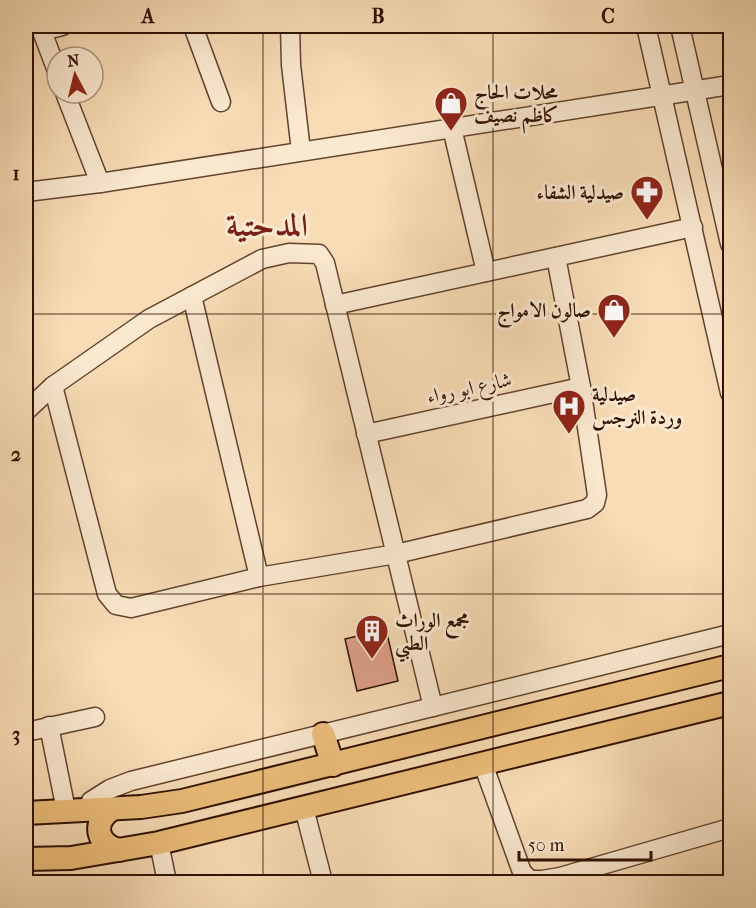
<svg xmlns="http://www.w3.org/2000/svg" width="756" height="908" font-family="'IM FELL French Canon',Amiri,serif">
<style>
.building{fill:#dea18a;stroke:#2f1001;stroke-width:1.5}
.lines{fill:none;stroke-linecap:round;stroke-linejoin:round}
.minor-casing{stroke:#61432e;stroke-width:21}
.major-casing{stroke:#2f1001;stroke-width:26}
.minor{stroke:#fae8cf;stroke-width:18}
.major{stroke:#ecbe7a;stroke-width:22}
.grid{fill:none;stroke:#2f1001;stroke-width:1.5;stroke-opacity:0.55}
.labels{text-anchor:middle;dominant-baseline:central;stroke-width:6;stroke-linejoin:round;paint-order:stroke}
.poi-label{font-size:20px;font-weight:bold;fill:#2f1001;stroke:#fae8cf;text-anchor:start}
.street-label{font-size:20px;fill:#2f1001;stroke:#fae8cf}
.town-label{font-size:32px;font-weight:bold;fill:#7a1f14;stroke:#fae8cf}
.neatline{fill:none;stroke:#2f1001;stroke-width:2}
.grid-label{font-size:20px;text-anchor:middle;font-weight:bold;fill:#2f1001}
</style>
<rect width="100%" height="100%" fill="#f7dcb5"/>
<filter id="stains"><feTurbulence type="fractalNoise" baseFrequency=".00333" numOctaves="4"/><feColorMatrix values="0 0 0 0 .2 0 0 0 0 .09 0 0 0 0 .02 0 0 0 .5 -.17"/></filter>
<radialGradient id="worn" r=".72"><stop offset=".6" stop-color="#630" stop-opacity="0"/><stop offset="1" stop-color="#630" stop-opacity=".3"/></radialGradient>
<path class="building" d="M386,629L398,681L357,691L345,639Z"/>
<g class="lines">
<g class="minor-casing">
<g id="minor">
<path d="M40,26L57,71"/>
<path d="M193,26L221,102"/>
<path d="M290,26L291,65L301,151"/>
<path d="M646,26L730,393"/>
<path d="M680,26L730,244"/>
<path d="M42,31L62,26"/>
<path d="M65,93L100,183"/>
<path d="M452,128L486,272"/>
<path d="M26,192L100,183L730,85"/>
<path d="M192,296L259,577"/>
<path d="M335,305L693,227"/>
<path d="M53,386L107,594L116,605L131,608L259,577L396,554L587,509L595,503L597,495L581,387L556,257"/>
<path d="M26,411L53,386L149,319L262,259L289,253L319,254L325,263L433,707"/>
<path d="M366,434L581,387"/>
<path d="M49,726L66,810"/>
<path d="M26,732L95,717"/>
<path d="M483,764L522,872L530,880H542L560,877L730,828"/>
<path d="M304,808L323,882"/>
<path d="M91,810V801L110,789L131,781L730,634"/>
<path d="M159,843L167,882"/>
</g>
</g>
<g class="major-casing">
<g id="major">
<path d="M323,734L333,765"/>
<path d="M112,809C92,822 96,844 119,850"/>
<path d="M26,813L141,807L182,801L730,666"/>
<path d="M26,859L71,858L159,843L730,703"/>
</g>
</g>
<use href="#minor" class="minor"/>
<use href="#major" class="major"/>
</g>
<path class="grid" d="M263,26V882M493,26V882M26,314H730M26,594H730"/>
<defs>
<g id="shop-pin" transform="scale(1.725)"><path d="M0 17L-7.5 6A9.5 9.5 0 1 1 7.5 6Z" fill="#8f2418" stroke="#fae8cf"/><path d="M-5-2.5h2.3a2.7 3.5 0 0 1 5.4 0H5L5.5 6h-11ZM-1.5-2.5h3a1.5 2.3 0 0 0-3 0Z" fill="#fff"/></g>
<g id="pharmacy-pin" transform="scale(1.725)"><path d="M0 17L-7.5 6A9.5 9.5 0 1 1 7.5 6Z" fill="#8f2418" stroke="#fae8cf"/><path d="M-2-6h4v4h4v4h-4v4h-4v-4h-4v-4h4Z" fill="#fff"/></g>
<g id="hospital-pin" transform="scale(1.725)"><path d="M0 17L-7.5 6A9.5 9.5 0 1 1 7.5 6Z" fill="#8f2418" stroke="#fae8cf"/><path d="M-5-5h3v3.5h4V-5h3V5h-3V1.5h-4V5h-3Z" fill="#fff"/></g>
<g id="building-pin" transform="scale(1.725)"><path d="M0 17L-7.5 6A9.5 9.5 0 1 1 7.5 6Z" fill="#8f2418" stroke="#fae8cf"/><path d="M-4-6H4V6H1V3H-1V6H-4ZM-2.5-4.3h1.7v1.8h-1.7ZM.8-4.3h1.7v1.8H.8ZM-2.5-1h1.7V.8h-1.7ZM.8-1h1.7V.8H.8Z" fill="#fff"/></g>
</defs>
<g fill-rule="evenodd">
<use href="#shop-pin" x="451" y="103"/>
<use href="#pharmacy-pin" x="647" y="192"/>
<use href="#shop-pin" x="614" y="310"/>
<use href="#hospital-pin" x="569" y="406"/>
<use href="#building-pin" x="372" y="631"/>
</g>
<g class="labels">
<g class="poi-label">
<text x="474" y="92">محلات الحاج<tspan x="474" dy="23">كاظم نصيف</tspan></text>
<text x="624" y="192" text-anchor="end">صيدلية الشفاء</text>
<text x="591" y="310" text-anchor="end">صالون الامواج</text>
<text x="592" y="394">صيدلية<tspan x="592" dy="23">وردة النرجس</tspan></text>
<text x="395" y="620">مجمع الوراث<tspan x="395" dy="23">الطبي</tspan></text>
</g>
<g class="street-label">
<text transform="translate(469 388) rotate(-12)">شارع ابو رواء</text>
</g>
<g class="town-label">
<text x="267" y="225">المدحتية</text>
</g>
</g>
<rect width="756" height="908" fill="none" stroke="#f7dcb5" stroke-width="66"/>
<g transform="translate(75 75) rotate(353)"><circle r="28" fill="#fae8cf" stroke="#a9927d" stroke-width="1.5"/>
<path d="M0-4.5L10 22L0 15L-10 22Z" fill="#8f2418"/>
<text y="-9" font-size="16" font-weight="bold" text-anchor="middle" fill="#2f1001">N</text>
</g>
<path d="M519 851v9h132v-9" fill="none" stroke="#2f1001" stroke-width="3"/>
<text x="528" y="851" font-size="18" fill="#2f1001" stroke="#fae8cf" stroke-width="4.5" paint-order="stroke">50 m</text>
<rect x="33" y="33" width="690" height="842" class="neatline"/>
<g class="grid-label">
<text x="148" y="23">A</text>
<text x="378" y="23">B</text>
<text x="608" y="23">C</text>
<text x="16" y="180">1</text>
<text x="16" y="461">2</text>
<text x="16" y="741">3</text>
</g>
<rect width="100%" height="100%" filter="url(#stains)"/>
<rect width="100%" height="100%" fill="url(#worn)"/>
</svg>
